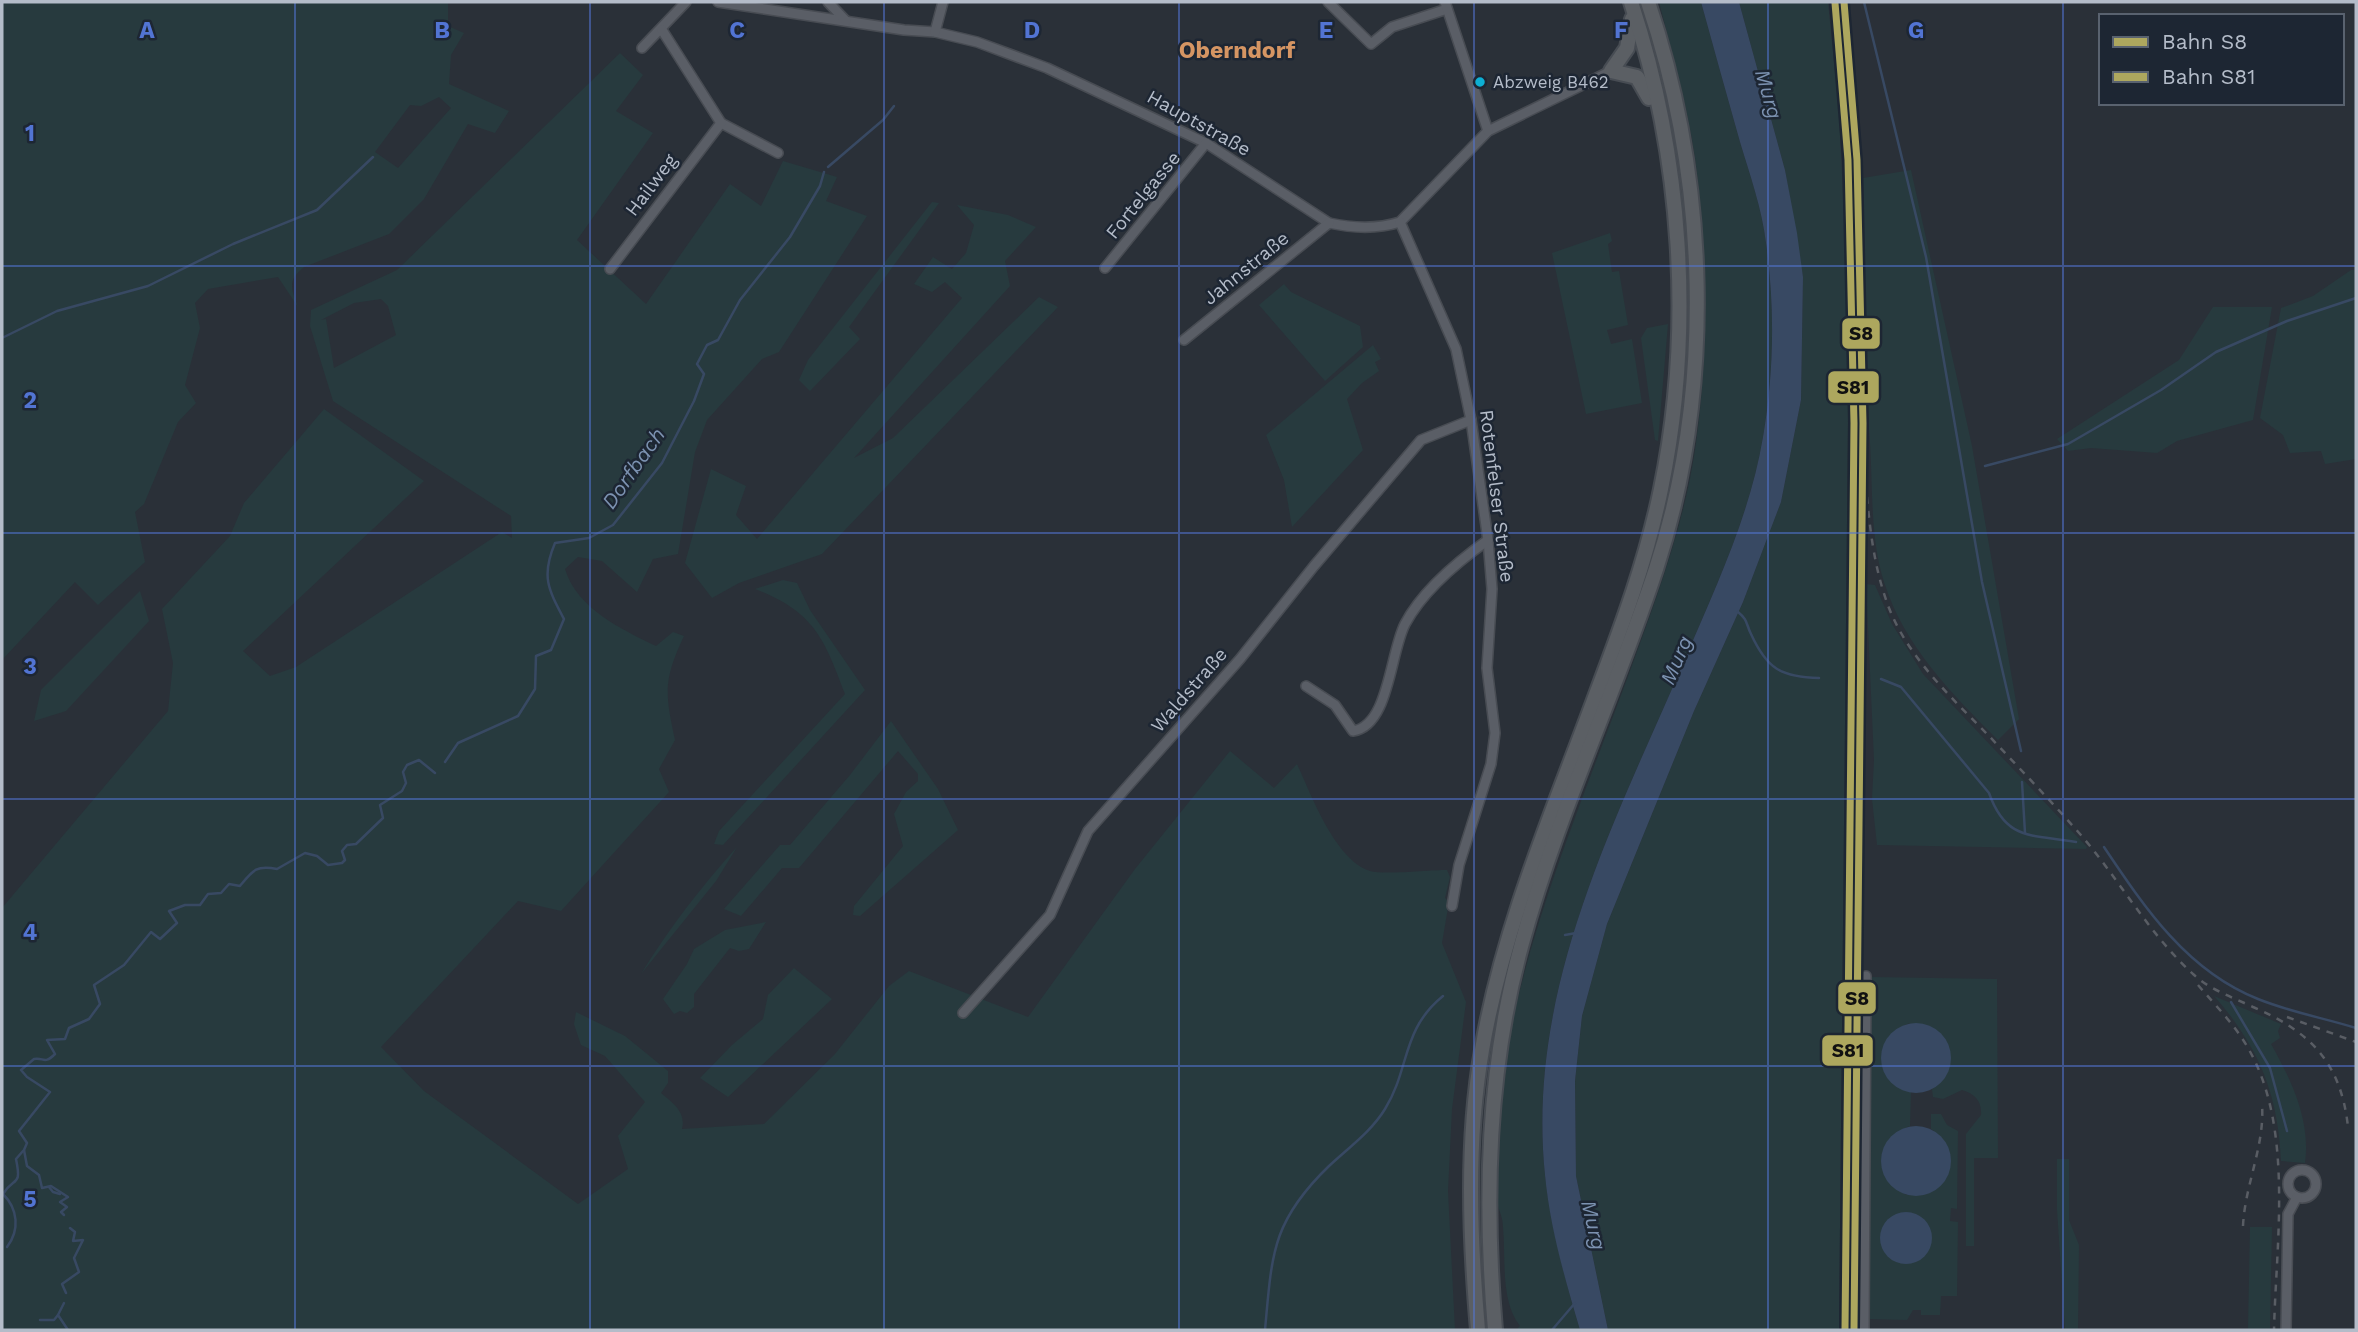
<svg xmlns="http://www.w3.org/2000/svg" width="2358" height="1332" font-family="'Work Sans',sans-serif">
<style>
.green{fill:#273a3e;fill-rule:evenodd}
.water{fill:#384963}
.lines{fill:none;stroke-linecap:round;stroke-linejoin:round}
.stream{stroke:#384963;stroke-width:2.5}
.minor-casing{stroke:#484c53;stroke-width:12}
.trunk-casing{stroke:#474c53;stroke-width:18}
.minor{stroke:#5a5e66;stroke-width:9}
.trunk{stroke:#5b5f64;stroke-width:14}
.rail{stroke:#595d64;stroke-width:2.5;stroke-dasharray:7 7;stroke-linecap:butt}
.rail-1-casing{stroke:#1d2633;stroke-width:12}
.rail-2-casing{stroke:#1d2633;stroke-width:12}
.rail-1{stroke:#ada75e;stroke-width:7}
.rail-2{stroke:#ada75e;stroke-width:7}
.grid{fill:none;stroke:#5274d3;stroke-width:2;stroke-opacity:0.55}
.bus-dot{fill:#0dafd3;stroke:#1d2633;stroke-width:2.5}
.labels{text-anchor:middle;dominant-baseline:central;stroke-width:5;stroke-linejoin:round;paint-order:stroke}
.bus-label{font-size:17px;fill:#b4bcc9;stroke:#1d2633;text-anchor:start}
.street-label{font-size:19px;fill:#b4bcc9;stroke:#1d2633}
.water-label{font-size:21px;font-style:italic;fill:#7c92b1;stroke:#1d2633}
.quarter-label{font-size:23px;font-weight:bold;fill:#d59563;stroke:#1d2633}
.grid-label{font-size:23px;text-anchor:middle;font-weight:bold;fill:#5274d3;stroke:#1d2633;stroke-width:5;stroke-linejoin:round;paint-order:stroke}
.line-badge{stroke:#1d2633;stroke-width:2.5}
.pale-badge-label{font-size:19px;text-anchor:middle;font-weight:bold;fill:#111}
</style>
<rect width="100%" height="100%" fill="#2a3038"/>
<g class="green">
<path d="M2,2H448V26L464,33L451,55L449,84L509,111L495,133L468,124L424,199L389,234L304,267C287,281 291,288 298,307L278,277L208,289L195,303L200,328L185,385L196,403L178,422L144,504L135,512L145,562L98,605L75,582L2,660ZM439,97L451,108L398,168L375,152L410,105L421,106Z"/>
<path d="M1659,2H1701C1714,49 1727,96 1740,142C1750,175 1762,209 1766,243C1775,307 1774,373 1763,437C1750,515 1716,586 1685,659C1614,824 1526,989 1545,1175C1551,1228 1565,1279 1580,1330H1516L1520,1326C1500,1301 1506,1258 1503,1227C1503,1215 1496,1205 1495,1194C1489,1017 1567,842 1627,679C1655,602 1685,524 1696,443C1708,357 1707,268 1698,182C1692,121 1674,61 1659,2Z"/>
<path d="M1739,2H1828L1839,112L1849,319L1839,1330H1608L1576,1176L1575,1081L1582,1016L1607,924L1694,711L1743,602L1781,502L1801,400L1803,277L1785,170Z"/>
<path d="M620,53L643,75L616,111L653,133L577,240L646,304L730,184L761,206L783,161L837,177L826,201L867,216L779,352L762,359L707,420L695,452L678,554L653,559L637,592L602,561L578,557L565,569C577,609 623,630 656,646L673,632L684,636C663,681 665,693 675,740L659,769L669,792L561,911L518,901L381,1047L424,1091L578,1204L628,1169L618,1136L645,1102L605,1056L581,1045L574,1024L576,1012L625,1036L668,1071V1083L661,1093C674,1104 686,1112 682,1129L764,1124L835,1054L889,986L909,971L1028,1017L1135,869L1230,751L1274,788L1297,764C1311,794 1335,860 1370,871C1384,875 1429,870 1447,870L1450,877L1445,898L1449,902L1442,943L1466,1002L1452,1109L1448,1191L1455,1330H2V908L168,711L173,663L162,609L230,536L244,503L324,409L424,481L243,651L270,676L296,667L502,532L512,538L511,516L333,401L310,326L311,310L397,270ZM381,299L388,306L396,335L334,368L326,319L321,320L354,303Z"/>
<path d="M1911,170L1972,446L2019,719L1998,740C1952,694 1904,646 1884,582C1867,529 1875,467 1867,412L1863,178Z"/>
<path d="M932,202L939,203L849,327L860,339L810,391L799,380L808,360Z"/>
<path d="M957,205L1008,215L1036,227L1005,261L1010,286L854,458L893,438L1039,297L1058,307L822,554L739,583L712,598L685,563L711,469L746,486L736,515L757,539L962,298L945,282L932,292L914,284L933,257L952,269L966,253L974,225Z"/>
<path d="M1610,233L1612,241L1608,244L1612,272L1619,271L1628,325L1607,330L1611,344L1632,339L1642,403L1586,414L1552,253Z"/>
<path d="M2351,270H2356V459L2325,464L2321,451L2290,453L2283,435L2260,418L2281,308L2313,296Z"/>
<path d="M1284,284L1291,292L1360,326L1363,347L1325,381L1259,305Z"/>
<path d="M2213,307H2272L2253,420L2177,441L2157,453L2091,448L2068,451L2057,439L2179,360Z"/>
<path d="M1668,324L1658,441L1655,440L1641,338L1647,328Z"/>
<path d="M1373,345L1381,359L1375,362L1379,371L1362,383L1347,399L1363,450L1292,527L1284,480L1266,435Z"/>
<path d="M783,580L797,583L810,610L865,690L723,845L714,844L719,831L845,694C824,638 814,612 755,589Z"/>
<path d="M1866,584L1875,585L1892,624L1923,674L2087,847L2086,849L1877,845L1872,799L1874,760Z"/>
<path d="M140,591L149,621L66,711L34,721L41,690Z"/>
<path d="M891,721L938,789L958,830L860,916L853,915L854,906L903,846L894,814L906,792L918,781V774L898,751L799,868H782L741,916L724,909L780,845H790L850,775Z"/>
<path d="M737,847L716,881L641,974C669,928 701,887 737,847Z"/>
<path d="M766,922L749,949L739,951L730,948L694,994V1007L687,1013L680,1011L674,1014L663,999L687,964L694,949L725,930Z"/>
<path d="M794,968L832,999L728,1097L700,1078L732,1045L763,1019L768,995Z"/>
<path d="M1870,977L1997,979L1998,1158H1974V1246H1966V1134L1981,1115C1982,1101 1975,1094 1962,1090L1943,1099L1933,1097L1932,1089L1939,1084L1910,1023C1889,1030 1878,1052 1885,1073L1911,1092L1910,1126C1877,1139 1873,1180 1907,1195L1934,1131L1931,1129V1114H1941L1947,1125L1958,1131L1957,1209L1951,1208L1950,1221L1958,1222L1957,1296H1941L1940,1315H1921V1310H1913L1907,1320L1868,1319Z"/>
<path d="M2214,996L2281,1024L2278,1031L2280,1038L2271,1044C2291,1079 2311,1121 2305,1163L2281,1161C2278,1094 2259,1047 2214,996Z"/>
<path d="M2057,1159H2069V1220L2079,1245L2078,1330H2065L2057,1210Z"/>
<path d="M2250,1227H2272L2270,1330H2248Z"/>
</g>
<g class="water">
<path d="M1701,2H1739L1785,170L1797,233L1803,277L1801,400L1781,502L1743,602L1694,711L1607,924L1582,1016L1575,1081L1576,1176L1608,1330H1580C1565,1279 1550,1228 1545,1175C1526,989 1614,824 1685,659C1716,586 1750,515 1763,437C1774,373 1775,307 1766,243C1762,209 1750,175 1740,142C1727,96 1714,49 1701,2Z"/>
<circle cx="1916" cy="1058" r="35"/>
<circle cx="1916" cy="1161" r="35"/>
<circle cx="1906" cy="1238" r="26"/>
</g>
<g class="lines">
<g class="stream">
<path d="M1864,2L1926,257L1982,582L2021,751"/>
<path d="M828,167L883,120L894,106"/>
<path d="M2,338L57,311L148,286L233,244L317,210L373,157"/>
<path d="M1985,466L2068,444L2161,390L2216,352L2287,321L2356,298"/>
<path d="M1738,612C1748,620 1746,624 1751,634C1767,669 1781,677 1819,678"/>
<path d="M1881,679L1901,687L1989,793C2006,841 2031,834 2076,842"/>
<path d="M445,762L458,743L518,716L535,689L536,656L551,650L564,619C548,589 541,576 555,543L589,538L613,525L662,463L694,401L704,374L697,364L707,345L718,340L740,300L790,237L820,186L824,172"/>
<path d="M2022,782L2025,833"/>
<path d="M2104,847C2145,908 2187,971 2258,999C2290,1012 2324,1018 2356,1028"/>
<path d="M1565,935L1576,933"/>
<path d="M2231,1002L2270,1068L2287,1131"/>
<path d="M24,1150L27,1143L19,1131L50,1092L27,1077L21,1070L34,1059C44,1057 44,1065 55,1054L47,1040L65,1039L69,1028L89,1019L100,1004L94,985L124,965L151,932L160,939L177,923L169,911L185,905H200L208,894L221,893L229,884L240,886C253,870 256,865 277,869L305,853L317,856L328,865L342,863L345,860L342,851L347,845L356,844L383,818L380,805L402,791L406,783L403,772L407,765L419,760L435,773"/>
<path d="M24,1150L27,1166L39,1175L42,1188L51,1186L68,1197L60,1202L67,1207L61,1212L64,1215"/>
<path d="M49,1187L53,1192L60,1194"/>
<path d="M7,1247C20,1230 18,1209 3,1194C14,1176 22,1188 16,1159L23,1151"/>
<path d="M66,1293L62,1284L79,1272L74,1258L83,1240L73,1241L75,1232L70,1228"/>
<path d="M64,1303L58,1315L68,1330"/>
<path d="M40,1320H54L58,1315"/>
<path d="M1265,1330C1272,1255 1271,1222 1329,1166C1348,1148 1371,1132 1385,1109C1410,1069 1401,1030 1443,996"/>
<path d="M1552,1330L1575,1303"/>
</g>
<g class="minor-casing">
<g id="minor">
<path d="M718,2L904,30L935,32L977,42L1047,68L1206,143L1329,223C1352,228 1378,229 1400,222L1488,131L1611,71"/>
<path d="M828,2L846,21"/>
<path d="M1328,2L1371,44L1392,27L1447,9"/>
<path d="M1445,2L1488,131"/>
<path d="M935,32L943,2"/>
<path d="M642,48L686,2"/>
<path d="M721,123L778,153"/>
<path d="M1400,222L1456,349L1471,420L1488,540L1492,589L1487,668L1495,733L1491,764L1459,865L1452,906"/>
<path d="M1105,268L1206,143"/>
<path d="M610,269L721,123L662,30"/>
<path d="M1184,340L1329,223"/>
<path d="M1306,686L1335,705L1353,731C1389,726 1390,653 1405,624C1423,590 1457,562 1488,540"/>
<path d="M963,1013L1050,915L1088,831L1240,659L1314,566L1421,440L1471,420"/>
<circle cx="2302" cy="1184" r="14"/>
<path d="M1864,1330L1866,976"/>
<path d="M2286,1330L2288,1214L2297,1197"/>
</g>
</g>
<g class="trunk-casing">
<g id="trunk">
<path d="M1632,19L1627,48L1611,71L1637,77L1649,98"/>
<path d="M1478,1330C1470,1238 1466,1142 1482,1050C1503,926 1554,809 1597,692C1622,626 1647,558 1661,489C1694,329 1682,157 1631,2"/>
<path d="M1495,1330C1484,1200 1487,1069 1522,943C1557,815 1615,694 1656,569C1715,388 1708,181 1648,2"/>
</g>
</g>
<use href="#minor" class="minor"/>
<use href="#trunk" class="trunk"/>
<g class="rail">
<path d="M1863,441C1867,496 1869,556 1889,608C1909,659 1953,699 1990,737C2020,769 2051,801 2080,834C2119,879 2149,934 2193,974C2210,990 2232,997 2253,1007C2311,1032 2341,1063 2348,1127"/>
<path d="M2198,985C2215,1005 2235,1025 2248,1048C2294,1127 2276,1242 2274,1330"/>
<path d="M2287,1017L2356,1042"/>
<path d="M2243,1226C2245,1184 2265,1146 2262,1104"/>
</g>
<g class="rail-1-casing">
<path id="rail-1" d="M1844,2L1857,160L1863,423L1854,1330"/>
</g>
<g class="rail-2-casing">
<path id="rail-2" d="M1835,3L1848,160L1854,423L1845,1330"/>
</g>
<use href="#rail-1" class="rail-1"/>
<use href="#rail-2" class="rail-2"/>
</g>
<path class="grid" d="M295,2V1330M590,2V1330M884,2V1330M1179,2V1330M1474,2V1330M1768,2V1330M2063,2V1330M2,266H2356M2,533H2356M2,799H2356M2,1066H2356"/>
<circle class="bus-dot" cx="1480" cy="82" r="6"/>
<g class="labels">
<g class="bus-label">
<text x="1493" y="82">Abzweig B462</text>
</g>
<g class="street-label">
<text transform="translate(1199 123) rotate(29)">Hauptstraße</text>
<text transform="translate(651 185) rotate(-53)">Hailweg</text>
<text transform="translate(1143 195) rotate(-51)">Fortelgasse</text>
<text transform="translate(1246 268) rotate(-39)">Jahnstraße</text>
<text transform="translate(1497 496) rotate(83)">Rotenfelser Straße</text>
<text transform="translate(1189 690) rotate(-49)">Waldstraße</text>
</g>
<g class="water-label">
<text transform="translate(1769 94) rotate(74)">Murg</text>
<text transform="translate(633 468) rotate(-55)">Dorfbach</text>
<text transform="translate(1676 660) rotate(-67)">Murg</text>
<text transform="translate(1594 1225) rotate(77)">Murg</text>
</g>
<g class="quarter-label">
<text x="1237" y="50">Oberndorf</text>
</g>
</g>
<g class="grid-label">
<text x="147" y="38">A</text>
<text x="442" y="38">B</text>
<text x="737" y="38">C</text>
<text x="1032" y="38">D</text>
<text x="1326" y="38">E</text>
<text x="1621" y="38">F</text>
<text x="1916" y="38">G</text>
<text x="30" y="141">1</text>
<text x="30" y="408">2</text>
<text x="30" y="674">3</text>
<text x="30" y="940">4</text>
<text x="30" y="1207">5</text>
</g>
<g class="line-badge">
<rect x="1841" y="317" width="40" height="33" rx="7" fill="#ada75e"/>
<rect x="1827" y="370" width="53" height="34" rx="7" fill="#ada75e"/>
<rect x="1837" y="981" width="40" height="34" rx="7" fill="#ada75e"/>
<rect x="1821" y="1034" width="53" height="33" rx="7" fill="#ada75e"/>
</g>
<g class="pale-badge-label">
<text x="1861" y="340">S8</text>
<text x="1853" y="394">S81</text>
<text x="1857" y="1005">S8</text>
<text x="1848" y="1057">S81</text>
</g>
<rect width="2358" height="1332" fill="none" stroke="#b4bcc9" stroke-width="7"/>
<rect x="2099" y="14" width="245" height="91" fill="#1d2633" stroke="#59626f" stroke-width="2"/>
<rect x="2113" y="37" width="35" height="10" fill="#ada75e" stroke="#59626f" stroke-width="2"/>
<text x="2162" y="49" font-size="21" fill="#b4bcc9">Bahn S8</text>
<rect x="2113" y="72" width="35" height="10" fill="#ada75e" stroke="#59626f" stroke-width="2"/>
<text x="2162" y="84" font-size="21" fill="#b4bcc9">Bahn S81</text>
</svg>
